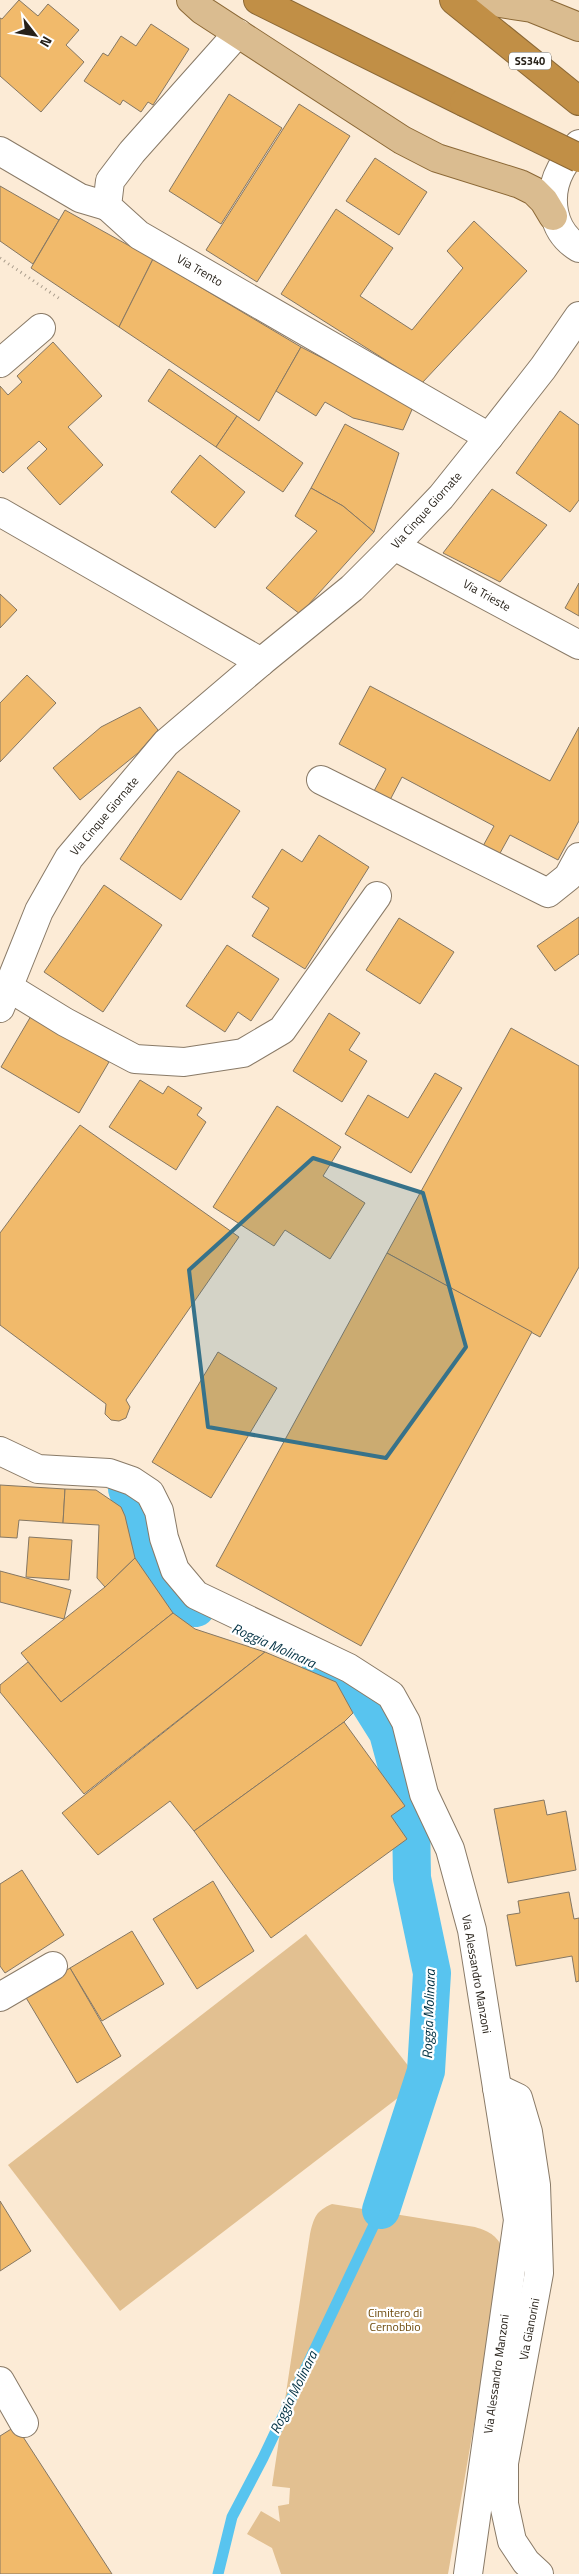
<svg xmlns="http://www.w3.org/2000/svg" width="579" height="2574" font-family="'Titillium Web',sans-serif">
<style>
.green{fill:#e2c091}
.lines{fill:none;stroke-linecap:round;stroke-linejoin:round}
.stream{stroke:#58c4ef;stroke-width:11}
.canal{stroke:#58c4ef;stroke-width:38}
.building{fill:#f1ba6b;stroke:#857763}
.minor-casing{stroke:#897a67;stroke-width:30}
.major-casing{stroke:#8b6836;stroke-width:30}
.highway-casing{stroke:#8b6836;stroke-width:30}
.path{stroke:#aa9d8d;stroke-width:3;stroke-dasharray:1 4;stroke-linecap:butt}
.minor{stroke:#fff;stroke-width:28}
.major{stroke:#dabc90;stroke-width:28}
.highway{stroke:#c18f46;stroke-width:28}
.highway-bridge-casing{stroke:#8b6836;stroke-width:30;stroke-linecap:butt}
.highway-bridge{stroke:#c18f46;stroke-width:28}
.marked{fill:#37728a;fill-opacity:0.2;stroke:#37728a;stroke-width:4;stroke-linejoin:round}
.labels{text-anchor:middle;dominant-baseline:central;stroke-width:4.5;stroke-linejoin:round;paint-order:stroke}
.shield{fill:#fff;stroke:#68645e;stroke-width:1}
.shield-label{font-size:11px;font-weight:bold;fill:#272119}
.street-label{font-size:12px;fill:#272119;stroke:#fff}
.park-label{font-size:12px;fill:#6e4a0b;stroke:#fff}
.water-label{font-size:14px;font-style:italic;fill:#003042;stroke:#fff}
</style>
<rect width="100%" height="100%" fill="#fcebd6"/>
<g class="green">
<path d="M306,1934L420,2081L120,2311L8,2165Z"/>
<path d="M332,2204L475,2227C491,2232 498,2236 504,2252L448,2574H281L272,2548L247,2534L261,2511L280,2522L278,2506L289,2504L290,2488L272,2486L310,2234C314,2217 316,2211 332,2204Z"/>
</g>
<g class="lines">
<path class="stream" d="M218,2574L232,2517L263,2458L381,2210"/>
<g class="canal">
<path d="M127,1489C144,1536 153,1576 196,1608"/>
<path d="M321,1665L361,1690L388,1733L411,1818L412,1878L432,1973L426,2071L381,2210"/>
</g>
</g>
<g class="building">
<path d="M19,0L38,16L48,4L79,30L66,45L84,62L41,112L0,76V18L2,19Z"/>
<path d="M151,24L189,49L153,105L148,102L141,112L123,100L120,105L84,81L103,53L108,56L121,36L136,46Z"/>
<path d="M229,94L282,128L221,224L169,191Z"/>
<path d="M299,104L350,136L257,282L206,250Z"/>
<path d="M375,158L427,192L399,235L346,201Z"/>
<path d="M0,186L59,220L33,264L0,241Z"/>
<path d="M336,209L393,248L360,296L412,330L463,268L447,251L474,221L527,271L422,383L281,294Z"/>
<path d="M65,210L153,259L119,327L31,268Z"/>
<path d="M153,259L301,347L259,421L119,327Z"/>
<path d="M53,342L102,396L68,427L103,465L60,505L27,468L47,449L39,441L3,473L0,470V386L8,395L22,382L17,376Z"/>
<path d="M301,347L414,405L403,430L353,418L325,402L316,416L276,391Z"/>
<path d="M169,369L237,416L216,447L148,401Z"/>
<path d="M560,411L579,425V500L570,512L516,473Z"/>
<path d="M237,416L303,463L283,492L216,447Z"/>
<path d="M345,424L399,453L374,532L343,506L311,488Z"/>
<path d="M200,455L245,492L215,528L171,492Z"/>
<path d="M311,488L343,506L374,532L300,614L266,588L317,531L295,516Z"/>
<path d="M492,489L547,525L500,582L443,553Z"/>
<path d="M579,583V616L565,608Z"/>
<path d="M0,594L17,610L0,628Z"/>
<path d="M27,675L56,703L0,762V703Z"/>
<path d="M370,686L550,781L579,727V821L558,860L510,835L499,855L483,846L494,826L402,777L390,800L374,791L386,769L339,744Z"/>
<path d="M140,707L158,730L138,753L80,800L53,768L101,727Z"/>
<path d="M178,771L240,811L181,900L120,859Z"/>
<path d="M319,835L369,867L305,969L252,936L269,908L252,897L282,849L302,862Z"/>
<path d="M104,885L162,925L103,1012L44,972Z"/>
<path d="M579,917V954L555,971L537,946Z"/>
<path d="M399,918L454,952L420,1004L366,970Z"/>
<path d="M227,945L279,979L251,1021L238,1012L225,1032L186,1006Z"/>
<path d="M329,1013L360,1033L349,1050L367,1061L342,1102L293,1071Z"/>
<path d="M31,1016L109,1062L79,1113L1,1067Z"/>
<path d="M511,1028L579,1066V1267L540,1337L387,1253Z"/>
<path d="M435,1073L462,1088L411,1173L345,1134L368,1095L408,1118Z"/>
<path d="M140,1080L163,1094L168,1086L202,1108L197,1115L206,1122L176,1170L109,1127Z"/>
<path d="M277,1106L341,1147L323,1176L365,1203L330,1259L285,1230L274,1246L213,1207Z"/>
<path d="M80,1125L239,1237L126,1400L130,1407L126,1418L119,1421L111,1420L105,1414L106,1404L0,1325V1233Z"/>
<path d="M387,1253L532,1332L361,1646L216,1566Z"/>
<path d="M218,1352L277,1388L211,1498L152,1462Z"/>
<path d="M0,1485L65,1489L63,1523L19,1520L17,1538L0,1537Z"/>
<path d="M65,1489L96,1490L121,1507L125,1516L135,1558L105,1587L97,1578L99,1525L63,1523Z"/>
<path d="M29,1537L72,1540L69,1580L26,1577Z"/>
<path d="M135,1558L173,1613L61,1702L21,1653L105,1587Z"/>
<path d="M0,1571L71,1590L64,1619L0,1602Z"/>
<path d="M173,1613L195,1629L265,1652L84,1794L0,1692V1685L28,1662L61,1702Z"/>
<path d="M265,1652L336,1682L353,1713L344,1722L194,1831L170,1801L98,1855L62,1813Z"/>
<path d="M344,1722L405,1806L391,1816L407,1839L271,1938L194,1831Z"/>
<path d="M544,1800L547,1815L566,1811L576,1870L508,1883L494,1809Z"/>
<path d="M22,1870L64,1935L5,1973L0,1966V1884Z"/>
<path d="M213,1881L254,1951L197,1989L153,1919Z"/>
<path d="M569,1892L574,1919L579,1918V1981L576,1982L572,1956L516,1966L507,1915L520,1913L518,1901Z"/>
<path d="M132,1931L164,1984L102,2021L70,1968Z"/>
<path d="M70,1968L121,2056L77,2083L25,1996Z"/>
<path d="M0,2201L31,2251L0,2271Z"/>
<path d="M16,2426L112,2574H0V2436Z"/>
</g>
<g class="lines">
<g class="minor-casing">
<g id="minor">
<path d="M238,33L132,152L110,181L107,206L139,235L489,437"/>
<path d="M579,144C573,152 566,160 561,169C546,197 552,232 579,248"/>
<path d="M0,151L80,198L107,206"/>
<path d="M0,363L41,328"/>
<path d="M0,512L261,662"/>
<path d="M394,546L579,645"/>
<path d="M321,780L548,893L568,877L579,857"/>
<path d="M8,987L65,1022L135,1059L184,1062L243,1053L282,1030L377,896"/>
<path d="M0,1008L39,911L69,858L166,743L261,662L352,588L394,546L441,497L489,437L543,368L579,316"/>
<path d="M0,1451L38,1469L109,1473L132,1481L150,1493L159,1511L164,1538L175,1570L196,1595L349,1668L391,1695L406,1722L424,1794L450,1849L472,1930L518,2220L468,2574"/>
<path d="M0,1997L53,1966"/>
<path d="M497,2088L518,2098L528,2132L536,2185L539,2273L504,2463V2504L512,2541L526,2562L539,2574"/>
<path d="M0,2381L24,2423"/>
</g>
</g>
<g class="major-casing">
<g id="major">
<path d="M191,0L202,10L402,140L437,158L520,184L534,191L544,201L553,216"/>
<path d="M481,0L532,8L579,27"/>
</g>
</g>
<g class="highway-casing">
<g id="highway">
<path d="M258,0L464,102"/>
<path d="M454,0L579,101"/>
</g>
</g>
<path class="path" d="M0,258L60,299"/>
<use href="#minor" class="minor"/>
<use href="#major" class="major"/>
<use href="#highway" class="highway"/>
<g class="highway-bridge-casing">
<path id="highway-bridge" d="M464,102L579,158"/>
</g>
<use href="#highway-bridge" class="highway-bridge"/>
</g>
<path class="marked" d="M313,1158L423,1193L466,1347L386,1458L208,1427L189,1270Z"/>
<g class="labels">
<rect class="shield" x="509" y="52.5" width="42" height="17" rx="4"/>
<g class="shield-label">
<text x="530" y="61">SS340</text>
</g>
<g class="street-label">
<text transform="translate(200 270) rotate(30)">Via Trento</text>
<text transform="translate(426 510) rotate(-48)">Via Cinque Giornate</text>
<text transform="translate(487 595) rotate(29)">Via Trieste</text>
<text transform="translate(104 816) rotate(-50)">Via Cinque Giornate</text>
<text transform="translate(477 1974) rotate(80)">Via Alessandro Manzoni</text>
<text transform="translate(529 2329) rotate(-79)">Via Gianorini</text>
<text transform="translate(496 2374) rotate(-82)">Via Alessandro Manzoni</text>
</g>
<g class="park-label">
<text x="395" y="2312">Cimitero di<tspan x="395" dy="14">Cernobbio</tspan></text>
</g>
<g class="water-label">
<text transform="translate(274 1645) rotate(24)">Roggia Molinara</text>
<text transform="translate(428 2014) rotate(-88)">Roggia Molinara</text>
<text transform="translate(293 2392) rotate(-64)">Roggia Molinara</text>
</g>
</g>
<g transform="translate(35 35) rotate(121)" stroke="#ffffff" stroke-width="4" paint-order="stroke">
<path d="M0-4L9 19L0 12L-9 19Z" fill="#272119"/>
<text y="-8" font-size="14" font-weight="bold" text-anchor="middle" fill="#272119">N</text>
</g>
</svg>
